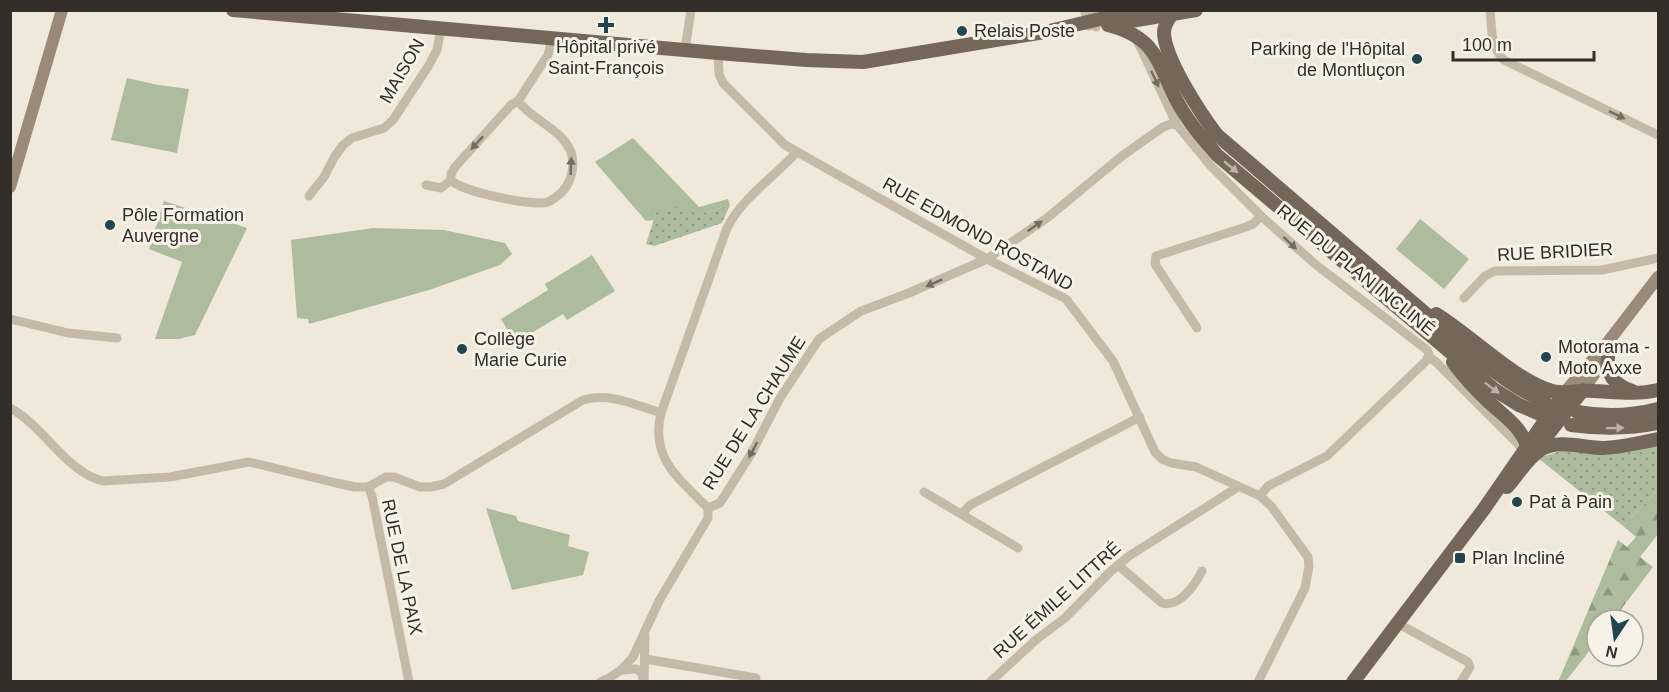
<svg xmlns="http://www.w3.org/2000/svg" width="1669" height="692" font-family="Arial,sans-serif">
<style>
.green{fill:#adbc9d}
.forest{fill:url(#forest-firs)}
.park{fill:url(#park-dots)}
.lines{fill:none;stroke-linecap:round;stroke-linejoin:round}
.street{stroke:#c5baa8;stroke-width:9}
.secondary{stroke:#998a7a;stroke-width:12}
.primary{stroke:#74675a;stroke-width:14}
.oneway{fill:#756c62}
.oneway2{fill:#bcb3a8}
.poi-dot{fill:#214650;stroke:#f7f2e7;stroke-width:2}
.labels{text-anchor:middle;dominant-baseline:central;stroke-width:6;stroke-linejoin:round;paint-order:stroke}
.poi-label{font-size:18px;fill:#332d28;stroke:#f7f2e7;text-anchor:start}
.street-label{font-size:18px;fill:#332d28;stroke:#f7f2e7}
</style>
<defs>
<pattern id="forest-firs" width="22" height="20" patternUnits="userSpaceOnUse" patternTransform="scale(1.5)"><rect width="22" height="20" fill="#adbc9d"/><path d="M5 1l3.5 6h-7zM16 11l3.5 6h-7z" fill="#8d9980"/></pattern>
<pattern id="park-dots" width="8" height="8" patternUnits="userSpaceOnUse" patternTransform="scale(1.5)"><rect width="8" height="8" fill="#adbc9d"/><path d="M2 2h.1M6 6h.1" fill="none" stroke="#8d9980" stroke-width="1.8" stroke-linecap="round"/></pattern>
</defs>
<rect width="100%" height="100%" fill="#efe8db"/>
<g class="green">
<path d="M127,78L158,85L189,89L177,153L111,140Z"/>
<path d="M633,138L699,207L728,199L730,205L698,215L656,213L654,220L646,221L595,162Z"/>
<path d="M164,201L247,228L195,335L179,339H155L182,262L149,249Z"/>
<path d="M1420,219L1469,259L1444,289L1396,249Z"/>
<path d="M373,228L444,230L505,243L512,254L500,265L429,290L309,324L308,319L297,318L291,240Z"/>
<path d="M592,255L615,291L567,320L563,314L515,343L501,319L548,290L545,284Z"/>
<path d="M486,508L516,516L518,521L570,535L568,546L589,552L583,575L512,590Z"/>
</g>
<path class="forest" d="M1658,490V534L1640,557L1653,567L1613,620H1597V641L1566,681L1558,682L1618,540L1627,547L1636,537L1623,526Z"/>
<g class="park">
<path d="M730,205L722,223L654,246L646,244L656,213L680,206L698,215Z"/>
<path d="M1658,443V490L1623,526L1538,458L1567,449Z"/>
</g>
<g class="lines">
<g class="street">
<path d="M1084,10L1089,26"/>
<path d="M1091,10L1096,27"/>
<path d="M1490,10C1492,28 1490,47 1504,60L1658,135"/>
<path d="M1136,38L1177,125L1210,165L1261,216L1315,264L1405,333L1427,350L1429,354L1426,361L1327,456L1268,486L1260,496L1271,506L1308,557L1309,566L1305,588L1258,682"/>
<path d="M685,50L691,10"/>
<path d="M718,53L719,74L723,83L785,145L987,259L1066,299L1113,361L1155,452L1162,459L1171,463L1196,467L1260,496"/>
<path d="M518,101C533,121 561,128 571,152C574,161 573,171 570,179C566,190 558,197 548,202C534,207 459,191 451,180V174L455,167L511,105L518,101L548,55L552,38"/>
<path d="M426,185L441,188L451,180"/>
<path d="M309,196L324,177L335,156L343,145L352,138L384,128L393,120L429,65L437,50L441,28"/>
<path d="M1464,298L1485,276L1495,271L1602,270L1658,258"/>
<path d="M10,319L68,333L117,338"/>
<path d="M1197,328L1155,264L1156,256L1246,227L1253,224L1261,216"/>
<path d="M1429,357L1436,362L1523,449L1524,455"/>
<path d="M10,408C44,426 66,472 103,481L170,477L249,462L332,482L355,487H368L372,496L409,682"/>
<path d="M368,487L386,477H394L420,487H431L444,484L583,400C610,392 635,405 661,413"/>
<path d="M924,492L1018,548"/>
<path d="M708,508L720,503L751,454L780,398L819,339L861,311L909,293L987,259L1047,218L1122,156L1163,127L1171,124L1177,125"/>
<path d="M708,508C679,479 650,458 661,413L727,228C743,197 774,177 797,152"/>
<path d="M962,514L970,505L1140,417"/>
<path d="M1118,565L1162,603C1179,608 1195,585 1202,571"/>
<path d="M1397,623L1468,662L1470,667L1461,682"/>
<path d="M645,659L756,678"/>
<path d="M621,670L636,669L642,673L643,681"/>
<path d="M600,682L609,678L621,670L633,657L659,601L708,518V508"/>
<path d="M644,682L645,636"/>
<path d="M990,682L1037,639L1065,618L1111,571L1129,556L1238,487"/>
</g>
<g class="secondary">
<path d="M10,187L62,10"/>
<path d="M1583,390L1610,352"/>
<path d="M1564,393L1608,342L1658,277"/>
</g>
<g class="primary">
<path d="M233,10L718,53L806,60L863,62L1045,32L1138,10"/>
<path d="M1171,15C1168,20 1164,26 1164,32C1164,58 1201,114 1217,135L1481,361C1501,377 1521,391 1545,402"/>
<path d="M1125,22L1196,10"/>
<path d="M1108,25C1158,38 1157,63 1178,103C1189,123 1203,139 1217,155L1495,390L1519,405L1540,414"/>
<path d="M1436,314C1472,336 1514,380 1552,391C1566,395 1580,389 1594,391C1615,392 1637,395 1658,390"/>
<path d="M1608,356C1606,374 1614,385 1632,391"/>
<path d="M1453,362C1464,377 1475,389 1489,402C1504,416 1519,425 1527,445"/>
<path d="M1577,412C1605,417 1631,416 1658,409"/>
<path d="M1571,425C1601,429 1629,429 1658,423"/>
<path d="M1535,451L1583,390"/>
<path d="M1507,487C1518,475 1528,457 1542,449C1560,439 1584,448 1603,448C1622,447 1640,443 1658,439"/>
<path d="M1353,682L1484,509L1564,393"/>
</g>
</g>
<defs><path id="oneway-solid" d="M-6-.8H1V-3.2L6.5 0L1 3.2V.8H-6Z" transform="scale(1.5)"/></defs>
<g class="oneway">
<use href="#oneway-solid" transform="translate(1155 79) rotate(65)"/>
<use href="#oneway-solid" transform="translate(1617 115) rotate(26)"/>
<use href="#oneway-solid" transform="translate(477 143) rotate(132)"/>
<use href="#oneway-solid" transform="translate(571 166) rotate(-88)"/>
<use href="#oneway-solid" transform="translate(1035 226) rotate(-35)"/>
<use href="#oneway-solid" transform="translate(1290 243) rotate(43)"/>
<use href="#oneway-solid" transform="translate(934 283) rotate(156)"/>
<use href="#oneway-solid" transform="translate(753 450) rotate(119)"/>
</g>
<g class="oneway2">
<use href="#oneway-solid" transform="translate(1231 167) rotate(40)"/>
<use href="#oneway-solid" transform="translate(1492 388) rotate(37)"/>
<use href="#oneway-solid" transform="translate(1615 428) rotate(-1)"/>
</g>
<g class="poi-dot">
<path d="M603 16h6v6h6v6h-6v6h-6v-6h-6v-6h6z"/>
<circle cx="962" cy="31" r="6"/>
<circle cx="1417" cy="59" r="6"/>
<circle cx="110" cy="225" r="6"/>
<circle cx="462" cy="349" r="6"/>
<circle cx="1546" cy="357" r="6"/>
<circle cx="1517" cy="502" r="6"/>
<rect x="1454" y="552" width="12" height="12" rx="3"/>
</g>
<g class="labels">
<g class="poi-label">
<text x="974" y="31">Relais Poste</text>
<text x="606" y="47" text-anchor="middle">Hôpital privé<tspan x="606" dy="21">Saint-François</tspan></text>
<text x="1405" y="49" text-anchor="end">Parking de l'Hôpital<tspan x="1405" dy="21">de Montluçon</tspan></text>
<text x="122" y="215">Pôle Formation<tspan x="122" dy="21">Auvergne</tspan></text>
<text x="474" y="339">Collège<tspan x="474" dy="21">Marie Curie</tspan></text>
<text x="1558" y="347">Motorama -<tspan x="1558" dy="21">Moto Axxe</tspan></text>
<text x="1529" y="502">Pat à Pain</text>
<text x="1472" y="558">Plan Incliné</text>
</g>
<g class="street-label">
<text transform="translate(402 71) rotate(-60)">MAISON</text>
<text transform="translate(978 234) rotate(29)">RUE EDMOND ROSTAND</text>
<text transform="translate(1555 252) rotate(-3)">RUE BRIDIER</text>
<text transform="translate(1356 270) rotate(39)">RUE DU PLAN INCLINÉ</text>
<text transform="translate(754 413) rotate(-58)">RUE DE LA CHAUME</text>
<text transform="translate(402 567) rotate(78)">RUE DE LA PAIX</text>
<text transform="translate(1057 600) rotate(-42)">RUE ÉMILE LITTRÉ</text>
</g>
</g>
<rect width="1669" height="692" fill="none" stroke="#332d28" stroke-width="24"/>
<g transform="translate(1615 638) rotate(193)"><circle r="28" fill="#f7f2e7" stroke="#a9a39b" stroke-width="1.5"/>
<path d="M0-4.5L10 22L0 15L-10 22Z" fill="#214650"/>
<text y="-9" font-size="16" font-weight="bold" text-anchor="middle" fill="#332d28">N</text>
</g>
<path d="M1453 51v9h141v-9" fill="none" stroke="#332d28" stroke-width="3"/>
<text x="1462" y="51" font-size="18" fill="#332d28" stroke="#f7f2e7" stroke-width="4.5" paint-order="stroke">100 m</text>
</svg>
